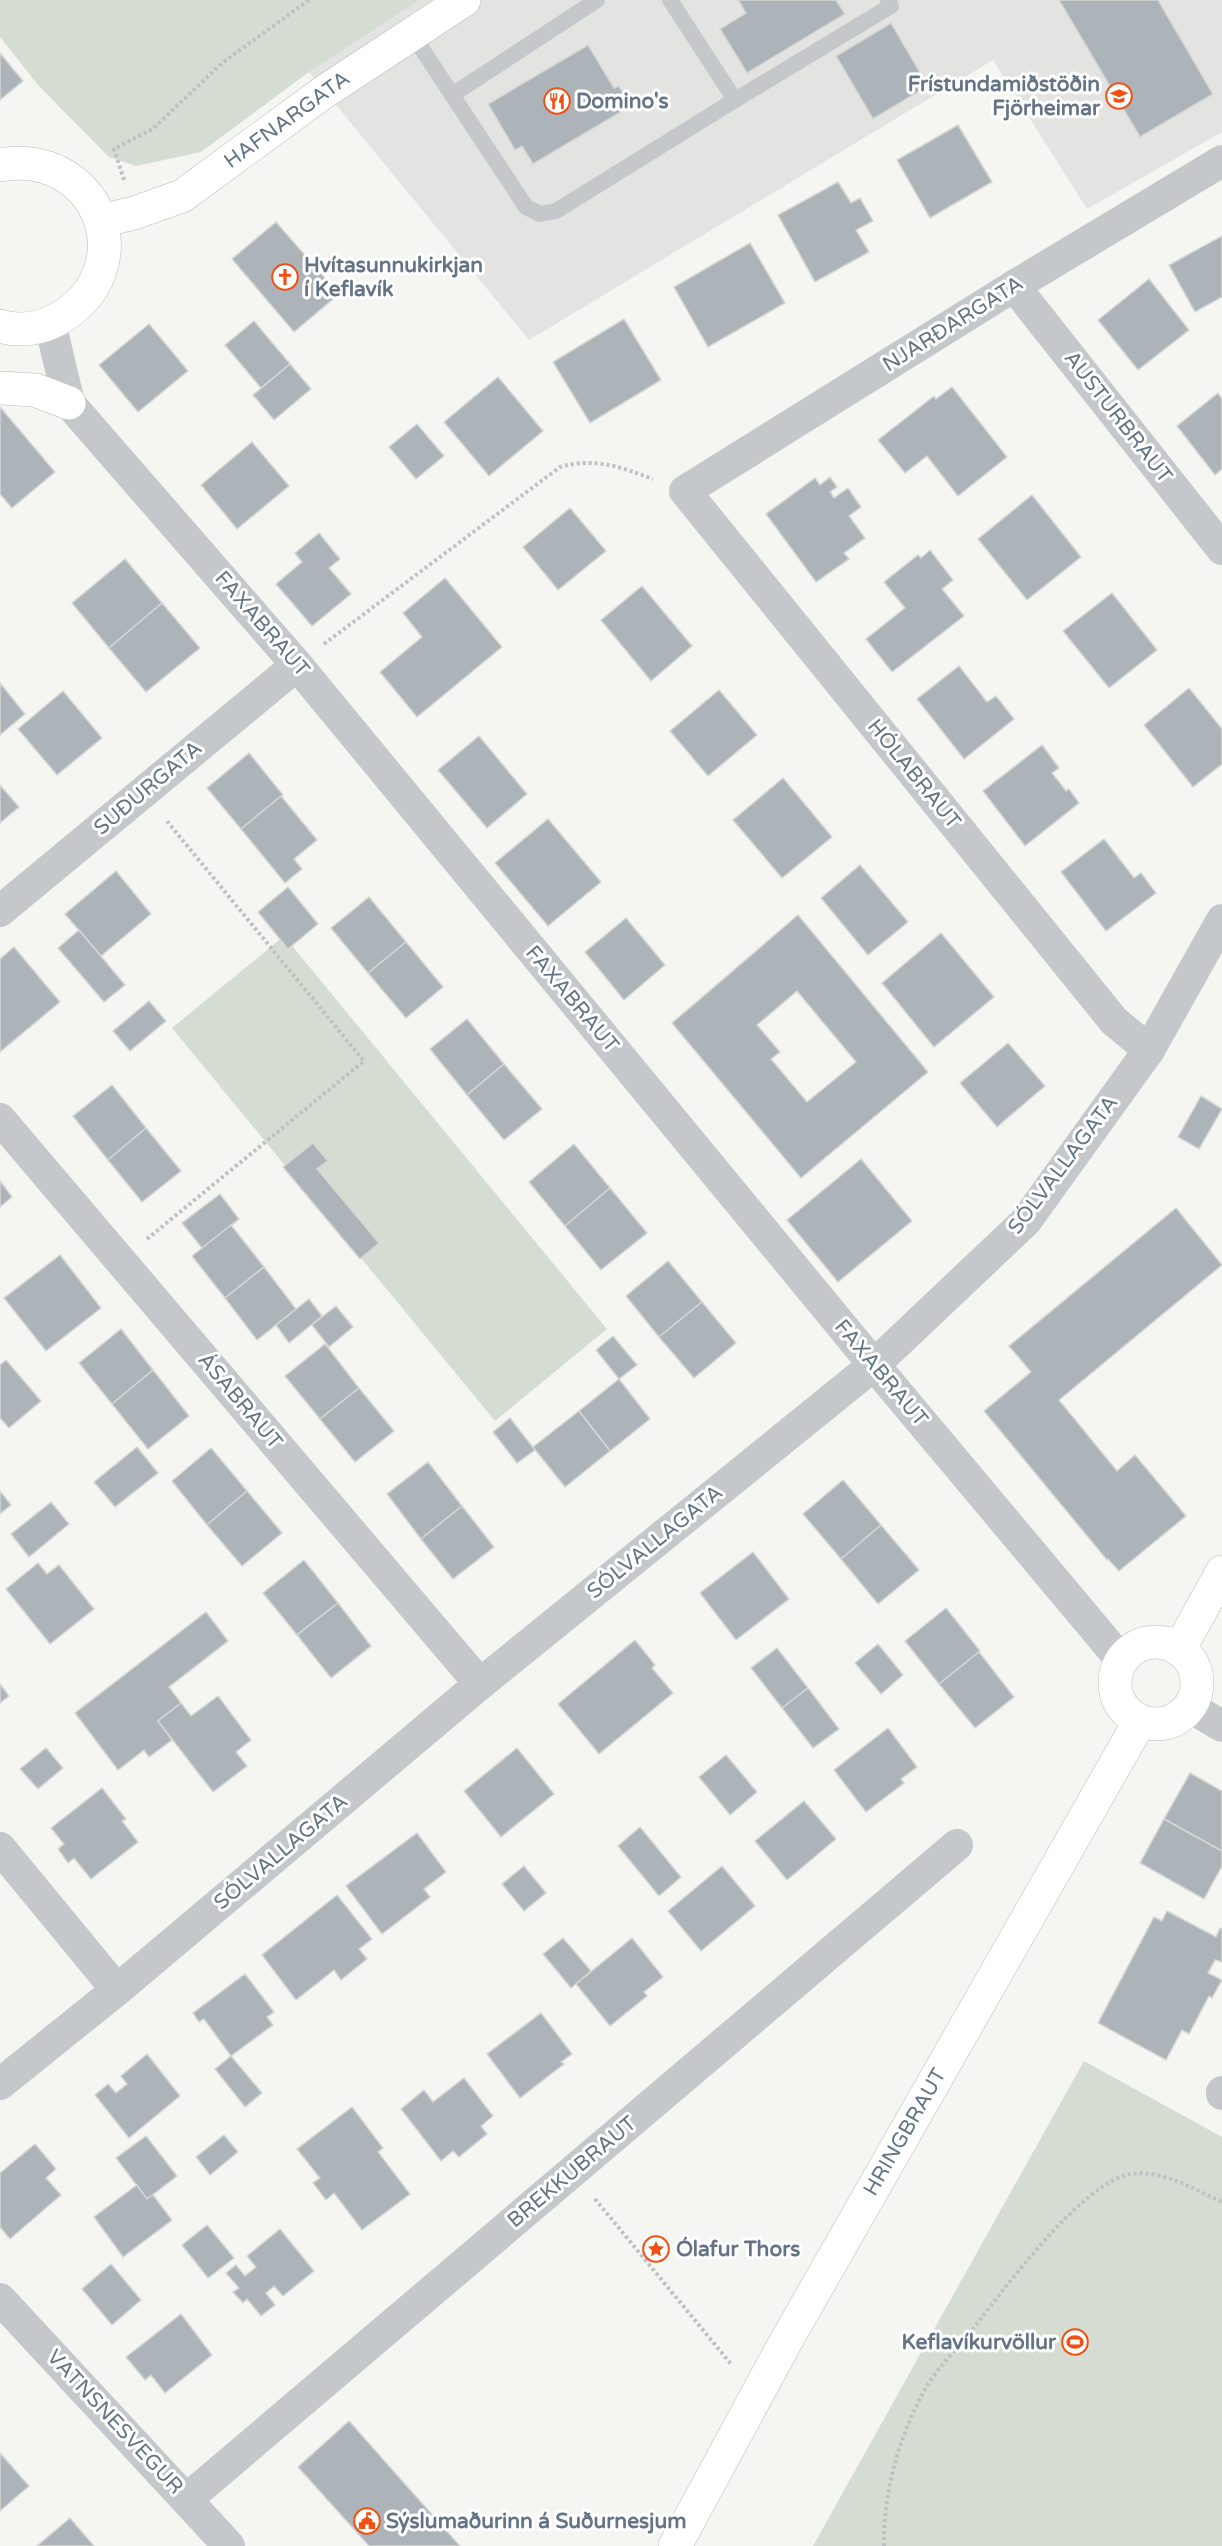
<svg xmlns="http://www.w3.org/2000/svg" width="1222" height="2546" font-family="'Varela Round',sans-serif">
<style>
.built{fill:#e3e4e2}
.green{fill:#d5ddd2}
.building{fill:#acb4ba;stroke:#d6d6d4;stroke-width:1.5;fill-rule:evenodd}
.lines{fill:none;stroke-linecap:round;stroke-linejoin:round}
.secondary-casing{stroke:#b6bbc0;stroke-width:34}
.path{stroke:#bec0c2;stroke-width:4;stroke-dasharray:3 3;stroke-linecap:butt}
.lane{stroke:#c4c8cb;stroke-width:16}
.street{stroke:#c4c8cb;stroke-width:32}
.secondary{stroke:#fff;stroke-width:33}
.labels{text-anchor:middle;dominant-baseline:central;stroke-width:6;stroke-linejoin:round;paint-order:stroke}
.poi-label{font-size:21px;font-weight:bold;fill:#627485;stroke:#fff;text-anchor:start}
.street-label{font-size:21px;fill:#627485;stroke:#fff}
</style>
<rect width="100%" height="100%" fill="#f5f5f1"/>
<path class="built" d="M420,0H1222V132L1087,209L993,60L529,340L309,72Z"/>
<g class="green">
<path d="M0,0H420L309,72L201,152L136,166L109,157L38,85L0,37Z"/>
<path d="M284,936L607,1329L495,1421L172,1028Z"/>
<path d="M1084,2061L1222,2137V2546H813Z"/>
</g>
<g class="building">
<path d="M738,0H836L845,14L747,73L720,29L746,13Z"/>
<path d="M1059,0H1158L1213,94L1140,137Z"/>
<path d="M891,23L928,86L873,119L836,56Z"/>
<path d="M588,45L614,88L619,86L631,106L533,164L522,146L515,150L488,104Z"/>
<path d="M0,53L23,81L0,100Z"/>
<path d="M958,125L992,182L930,218L897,160Z"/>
<path d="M838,182L851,203L860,198L873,221L856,230L869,252L815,282L778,215Z"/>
<path d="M276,222L339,294L294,332L232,259Z"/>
<path d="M1222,236V297L1195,312L1169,265Z"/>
<path d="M750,243L785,303L708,347L674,287Z"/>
<path d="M1149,279L1189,330L1138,370L1098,320Z"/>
<path d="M624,319L661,380L590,423L553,362Z"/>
<path d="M254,321L290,364L261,388L225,345Z"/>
<path d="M149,324L188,371L138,412L99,365Z"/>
<path d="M290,364L311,389L274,420L253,395Z"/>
<path d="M498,377L543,431L489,476L444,422Z"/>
<path d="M952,387L1007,457L958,496L927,456L905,473L878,440L934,396L936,399Z"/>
<path d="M1218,393L1222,399V469L1215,475L1177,426Z"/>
<path d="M0,407L55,472L12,508L0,494Z"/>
<path d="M417,424L444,456L416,479L389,447Z"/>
<path d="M252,442L289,486L237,529L201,485Z"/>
<path d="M830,477L837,487L830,492L834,498L848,488L861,507L849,516L865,538L844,553L849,559L816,582L766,514L815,478L820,485Z"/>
<path d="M1032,495L1081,557L1027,600L978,539Z"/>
<path d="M570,508L606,551L558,590L523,547Z"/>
<path d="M319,533L340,559L329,568L351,594L312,626L276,584L302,562L295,553Z"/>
<path d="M930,550L953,580L942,589L964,616L892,672L866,639L905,608L884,582L918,555L921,558Z"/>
<path d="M125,559L162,603L109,648L72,603Z"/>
<path d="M445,578L502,647L417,717L380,672L422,637L403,613Z"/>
<path d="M642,586L692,646L651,681L601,620Z"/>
<path d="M1112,593L1157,650L1109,688L1063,631Z"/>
<path d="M162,603L200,648L146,692L109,648Z"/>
<path d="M959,666L987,702L996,696L1014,719L964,759L917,699Z"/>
<path d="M0,683L25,714L0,735Z"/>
<path d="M1189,688L1222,729V764L1193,787L1144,725Z"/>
<path d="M719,690L757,735L708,776L670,731Z"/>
<path d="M63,691L102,738L57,775L18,729Z"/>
<path d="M479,736L527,794L487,828L438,770Z"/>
<path d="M1042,745L1059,768L1052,773L1066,791L1069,789L1079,803L1025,846L983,791Z"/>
<path d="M249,753L283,795L241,829L207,788Z"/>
<path d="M783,778L832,837L782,878L733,820Z"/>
<path d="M0,785L19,807L0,823Z"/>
<path d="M281,796L317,840L294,859L302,869L285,883L241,829Z"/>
<path d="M548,819L601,882L548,926L495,863Z"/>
<path d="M1104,839L1134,878L1141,873L1156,893L1106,931L1061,872Z"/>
<path d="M860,865L908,922L868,955L821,898Z"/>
<path d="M116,871L151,914L101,956L65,914Z"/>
<path d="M288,887L318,924L288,949L258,912Z"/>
<path d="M369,897L406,942L368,973L331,928Z"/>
<path d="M798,915L928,1072L801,1178L672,1023ZM797,991L856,1062L807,1102L771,1059L780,1052L757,1025Z"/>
<path d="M626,918L665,965L624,1000L585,952Z"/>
<path d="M79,930L125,985L104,1002L58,948Z"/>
<path d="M941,933L994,997L934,1047L882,983Z"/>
<path d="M406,942L443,987L406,1018L368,973Z"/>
<path d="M14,947L60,1002L0,1052V959Z"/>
<path d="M149,1001L166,1021L130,1051L113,1031Z"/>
<path d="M467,1019L504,1064L467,1095L430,1049Z"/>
<path d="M1008,1043L1045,1086L997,1127L960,1083Z"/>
<path d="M504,1064L542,1109L504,1140L467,1095Z"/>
<path d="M112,1085L146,1128L108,1160L73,1116Z"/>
<path d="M1201,1096L1222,1109L1199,1149L1178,1137Z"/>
<path d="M146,1128L181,1171L142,1202L108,1160Z"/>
<path d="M313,1143L328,1161L317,1169L379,1243L360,1259L283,1167Z"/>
<path d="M574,1144L610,1188L565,1226L529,1182Z"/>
<path d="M861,1159L912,1221L838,1282L787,1220Z"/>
<path d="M0,1181L12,1197L0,1207Z"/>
<path d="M610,1188L647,1233L601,1270L565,1226Z"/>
<path d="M220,1194L239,1219L202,1248L182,1223Z"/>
<path d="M1176,1208L1222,1265L1059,1400L1117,1471L1135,1455L1186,1516L1119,1571L1108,1559L1107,1560L984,1411L1031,1372L1009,1346Z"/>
<path d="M231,1225L264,1267L225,1298L192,1256Z"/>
<path d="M60,1255L101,1308L46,1351L4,1298Z"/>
<path d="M668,1261L702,1302L659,1337L626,1296Z"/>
<path d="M264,1267L296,1309L257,1340L225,1298Z"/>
<path d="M309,1299L322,1316L289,1343L276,1325Z"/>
<path d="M702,1302L736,1343L694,1378L659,1337Z"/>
<path d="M336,1306L353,1327L329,1347L312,1325Z"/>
<path d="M121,1329L153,1370L112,1404L79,1363Z"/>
<path d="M613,1336L637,1365L619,1379L596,1350Z"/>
<path d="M325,1344L359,1388L320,1419L285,1376Z"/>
<path d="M6,1360L41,1401L9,1428L0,1418V1365Z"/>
<path d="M153,1370L189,1416L148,1449L112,1404Z"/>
<path d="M619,1379L650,1419L610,1451L579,1411Z"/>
<path d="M359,1388L394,1431L355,1462L320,1419Z"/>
<path d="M579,1411L610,1451L565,1487L533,1447Z"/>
<path d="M510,1418L535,1450L517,1463L493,1432Z"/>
<path d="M137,1447L158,1473L115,1507L94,1482Z"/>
<path d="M211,1448L247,1491L207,1525L172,1481Z"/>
<path d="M428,1462L462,1506L421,1539L387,1494Z"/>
<path d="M843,1480L881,1525L841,1559L803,1514Z"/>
<path d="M0,1491L11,1505L0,1514Z"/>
<path d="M247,1491L282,1533L242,1566L207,1525Z"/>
<path d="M51,1502L69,1524L29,1557L11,1534Z"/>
<path d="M462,1506L494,1547L453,1579L421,1539Z"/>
<path d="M881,1525L919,1570L878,1604L841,1559Z"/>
<path d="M753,1552L789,1599L736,1640L700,1593Z"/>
<path d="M304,1560L338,1603L297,1635L263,1593Z"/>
<path d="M38,1563L47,1574L59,1565L94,1609L50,1644L6,1589Z"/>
<path d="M338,1603L371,1646L331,1678L297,1635Z"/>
<path d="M946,1608L980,1651L939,1684L905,1641Z"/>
<path d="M206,1612L228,1641L169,1687L181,1703L158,1721L172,1740L149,1757L144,1750L118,1770L75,1713Z"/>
<path d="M635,1640L655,1665L652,1668L673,1693L599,1754L558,1704Z"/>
<path d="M878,1644L903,1675L881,1694L855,1663Z"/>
<path d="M777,1648L808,1688L782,1708L751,1668Z"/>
<path d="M979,1652L1014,1697L975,1728L939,1684Z"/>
<path d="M0,1684L9,1696L0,1703Z"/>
<path d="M808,1688L839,1729L813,1748L782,1708Z"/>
<path d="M218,1696L251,1740L236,1752L247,1766L213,1792L158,1721L181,1703L191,1716Z"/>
<path d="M888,1728L917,1767L901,1779L904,1783L866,1812L834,1770Z"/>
<path d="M46,1748L63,1768L38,1789L20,1769Z"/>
<path d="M517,1748L554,1794L501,1837L464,1791Z"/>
<path d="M726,1755L757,1792L730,1815L699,1777Z"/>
<path d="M1190,1773L1222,1791V1851L1164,1819Z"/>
<path d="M102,1788L126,1819L122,1821L138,1842L91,1879L74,1858L68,1863L58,1849L64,1844L51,1828Z"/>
<path d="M804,1801L836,1839L787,1880L755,1841Z"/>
<path d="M1164,1819L1222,1851V1866L1204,1899L1140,1863Z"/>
<path d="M640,1827L681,1877L659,1896L618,1846Z"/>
<path d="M417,1833L446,1872L424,1889L430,1897L382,1934L346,1886Z"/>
<path d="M524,1866L546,1893L524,1911L502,1884Z"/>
<path d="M722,1866L755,1906L701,1951L668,1911Z"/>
<path d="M337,1895L372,1939L359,1949L367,1959L341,1980L334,1970L296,2000L262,1955Z"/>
<path d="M1167,1911L1216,1937L1220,1928L1222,1929V1962L1215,1960L1208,1973L1222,1980L1212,1998L1209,1996L1189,2034L1182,2030L1166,2060L1098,2023L1154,1917L1162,1921Z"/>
<path d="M563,1938L591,1971L571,1988L543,1954Z"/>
<path d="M632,1938L663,1977L644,1992L647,1996L610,2026L576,1984Z"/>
<path d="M245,1974L274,2012L267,2017L273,2025L231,2056L204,2019L199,2022L193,2013Z"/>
<path d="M541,2013L572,2054L561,2062L564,2064L520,2098L487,2054Z"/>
<path d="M147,2054L180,2096L129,2138L95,2095L108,2084L116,2093L127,2084L121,2076Z"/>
<path d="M231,2056L262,2093L245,2107L215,2069Z"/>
<path d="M464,2078L493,2116L481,2126L487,2134L459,2157L453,2151L441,2161L401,2109L424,2090L433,2102Z"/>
<path d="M352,2107L383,2148L378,2152L410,2194L362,2230L334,2193L326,2200L313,2183L320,2178L297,2149Z"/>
<path d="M224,2135L238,2152L210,2175L196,2157Z"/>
<path d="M146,2136L177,2176L147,2199L116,2158Z"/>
<path d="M35,2144L56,2169L46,2178L61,2195L10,2239L0,2227V2173Z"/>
<path d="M137,2185L147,2199L153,2195L172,2220L123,2257L94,2217Z"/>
<path d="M207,2225L234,2258L208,2278L182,2245Z"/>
<path d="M280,2229L314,2271L283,2296L274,2286L266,2293L275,2305L261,2316L247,2299L243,2303L233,2292L239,2288L226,2273L236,2265L245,2276L256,2267L247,2256Z"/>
<path d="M111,2264L141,2300L112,2325L82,2289Z"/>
<path d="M181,2314L212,2355L165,2393L151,2375L145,2380L126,2357Z"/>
<path d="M349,2421L460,2546H369L298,2467Z"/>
<path d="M0,2453L29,2486L0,2511Z"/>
<path d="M70,2518L94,2546H37Z"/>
</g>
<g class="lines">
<g class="secondary-casing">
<g id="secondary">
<path d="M0,165C100,148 145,270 58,319C41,329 18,332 0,326"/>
<path d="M101,221L134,213L182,196L324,92L464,0"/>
<path d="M0,388L35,390L69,403"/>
<circle cx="1156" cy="1683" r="41"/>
<path d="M1179,1650L1222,1572"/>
<path d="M675,2546L785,2343L1140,1721"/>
</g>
</g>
<g class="path">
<path d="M124,180L114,149L154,128L222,63L309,0"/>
<path d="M324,644L560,467C595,457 620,467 653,479"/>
<path d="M147,1239L364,1061L166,820"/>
<path d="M595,2199L731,2364"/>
<path d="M884,2546C883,2492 899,2437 925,2389C936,2370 954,2352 968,2335C1001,2294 1080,2183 1131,2174C1162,2169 1195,2190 1222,2202"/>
</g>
<g class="lane">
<path d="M670,0L735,100L891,6L888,0"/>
<path d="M412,34L526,207L540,214L556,211L735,100"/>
<path d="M452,95L597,0"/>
</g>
<g class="street">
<path d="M1014,286L1222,549"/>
<path d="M50,323L69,403L297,665L874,1365L1122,1661"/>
<path d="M0,911L297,665"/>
<path d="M1149,1050L1114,1021L685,491L1014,286L1222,161"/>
<path d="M0,1119L480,1684"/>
<path d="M1190,1707L1222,1726"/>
<path d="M0,1848L117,1990"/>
<path d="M0,2084L117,1990L480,1684L874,1365L1026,1221L1149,1050L1222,920"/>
<path d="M1222,2092V2094"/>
<path d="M0,2299L229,2546"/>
<path d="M187,2499L957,1845"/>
</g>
<use href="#secondary" class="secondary"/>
</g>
<defs>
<g id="school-ring" transform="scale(1.35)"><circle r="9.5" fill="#fff" stroke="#f15015" stroke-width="1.5"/><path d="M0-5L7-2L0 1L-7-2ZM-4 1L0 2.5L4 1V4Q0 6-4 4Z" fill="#f15015"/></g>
<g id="restaurant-ring" transform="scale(1.35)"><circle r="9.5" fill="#fff" stroke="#f15015" stroke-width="1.5"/><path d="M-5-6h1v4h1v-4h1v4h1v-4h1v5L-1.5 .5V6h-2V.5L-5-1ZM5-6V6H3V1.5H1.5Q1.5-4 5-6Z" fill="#f15015"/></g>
<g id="church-ring" transform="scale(1.35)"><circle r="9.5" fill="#fff" stroke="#f15015" stroke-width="1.5"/><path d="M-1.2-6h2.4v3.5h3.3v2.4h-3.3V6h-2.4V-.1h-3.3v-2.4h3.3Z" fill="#f15015"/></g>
<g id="sight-ring" transform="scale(1.35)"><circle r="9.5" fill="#fff" stroke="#f15015" stroke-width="1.5"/><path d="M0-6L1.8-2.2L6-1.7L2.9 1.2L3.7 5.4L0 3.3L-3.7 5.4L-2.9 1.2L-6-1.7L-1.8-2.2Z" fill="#f15015"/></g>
<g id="stadium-ring" transform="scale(1.35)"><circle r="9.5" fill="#fff" stroke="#f15015" stroke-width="1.5"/><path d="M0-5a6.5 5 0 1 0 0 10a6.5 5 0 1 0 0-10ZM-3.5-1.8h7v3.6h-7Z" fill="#f15015"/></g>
<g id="civic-ring" transform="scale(1.35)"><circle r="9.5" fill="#fff" stroke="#f15015" stroke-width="1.5"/><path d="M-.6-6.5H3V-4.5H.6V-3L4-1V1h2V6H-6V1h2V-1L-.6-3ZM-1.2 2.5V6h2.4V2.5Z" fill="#f15015"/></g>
</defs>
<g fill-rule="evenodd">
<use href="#school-ring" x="1119" y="96"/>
<use href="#restaurant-ring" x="557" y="101"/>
<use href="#church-ring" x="285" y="277"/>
<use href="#sight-ring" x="656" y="2249"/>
<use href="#stadium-ring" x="1075" y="2342"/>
<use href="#civic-ring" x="367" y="2521"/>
</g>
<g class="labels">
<g class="poi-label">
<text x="1100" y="84" text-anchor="end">Frístundamiðstöðin<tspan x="1100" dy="24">Fjörheimar</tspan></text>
<text x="576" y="101">Domino's</text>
<text x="304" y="265">Hvítasunnukirkjan<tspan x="304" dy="24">í Keflavík</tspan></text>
<text x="676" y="2249">Ólafur Thors</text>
<text x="1056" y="2342" text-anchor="end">Keflavíkurvöllur</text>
<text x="386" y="2521">Sýslumaðurinn á Suðurnesjum</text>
</g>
<g class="street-label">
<text transform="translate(287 120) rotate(-36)">HAFNARGATA</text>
<text transform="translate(953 324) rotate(-32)">NJARÐARGATA</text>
<text transform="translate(1118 417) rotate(52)">AUSTURBRAUT</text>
<text transform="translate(262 624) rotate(49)">FAXABRAUT</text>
<text transform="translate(914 774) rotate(51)">HÓLABRAUT</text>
<text transform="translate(148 788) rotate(-40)">SUÐURGATA</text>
<text transform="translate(572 999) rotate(50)">FAXABRAUT</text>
<text transform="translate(1063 1165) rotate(-53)">SÓLVALLAGATA</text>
<text transform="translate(881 1373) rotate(50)">FAXABRAUT</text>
<text transform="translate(240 1401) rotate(50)">ÁSABRAUT</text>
<text transform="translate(655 1542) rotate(-39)">SÓLVALLAGATA</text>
<text transform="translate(281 1852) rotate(-40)">SÓLVALLAGATA</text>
<text transform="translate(905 2132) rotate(-60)">HRINGBRAUT</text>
<text transform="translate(572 2172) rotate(-40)">BREKKUBRAUT</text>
<text transform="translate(115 2422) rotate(47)">VATNSNESVEGUR</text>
</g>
</g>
</svg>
